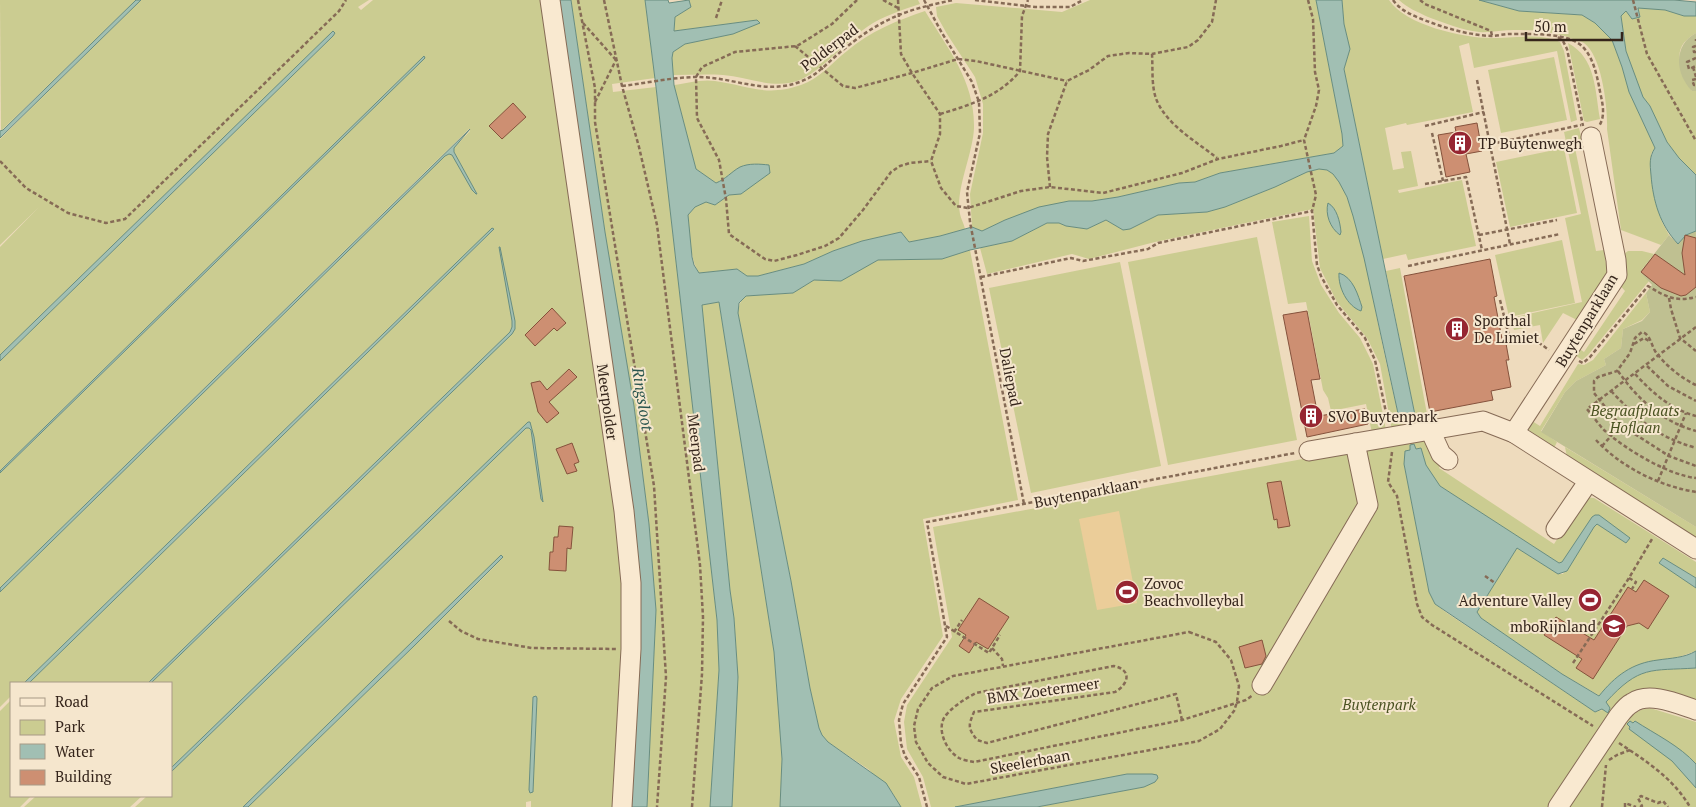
<svg xmlns="http://www.w3.org/2000/svg" width="1696" height="807" font-family="'PT Serif',serif">
<style>
.green{fill:#cbcc91;fill-rule:evenodd}
.sand{fill:#ebcd99}
.cemetery{fill:#bfc091}
.water{fill:#a1bfb3;stroke:#688d80}
.building{fill:#cd8f72;stroke:#85523c}
.lines{fill:none;stroke-linecap:round;stroke-linejoin:round}
.minor-casing{stroke:#866b56;stroke-width:21}
.path{stroke:#866b56;stroke-width:2.5;stroke-dasharray:4 2.5;stroke-linecap:butt}
.minor{stroke:#f9e9d0;stroke-width:19}
.labels{text-anchor:middle;dominant-baseline:central;stroke-width:4;stroke-linejoin:round;paint-order:stroke}
.street-label{font-size:15px;fill:#35251b;stroke:#f5e6cd}
.poi-label{font-size:15px;fill:#35251b;stroke:#f5e6cd;text-anchor:start}
.park-label{font-size:15px;font-style:italic;fill:#4a5221;stroke:#f5e6cd}
.water-label{font-size:16px;font-style:italic;fill:#2a554e;stroke:#f5e6cd}
</style>
<rect width="100%" height="100%" fill="#eedbbd"/>
<g class="green">
<path d="M0,0H136L1,131Z"/>
<path d="M141,0H369L358,7L361,10L373,0H557L638,565L630,807H531V801L526,802V807H248L414,646L503,558L243,807H135L147,796H171V772L526,428L529,427L531,430L541,499L543,501L534,437L529,422L171,768V683H151L439,405L515,329L512,321V327L510,332L148,683H29L494,229L493,228L432,286L24,683H11V696L0,707V592L445,156L449,154L452,155L477,194L454,152V148L470,131L469,129L0,588V473L386,96L423,57L0,471V361L333,36L334,31L0,355V247L39,207L0,245V139ZM536,696L537,698L533,792L529,790L533,697Z"/>
<path d="M571,0H645L655,78L612,84L613,92L656,87L717,620L719,670L710,807H647L656,610L649,524L634,406L605,232Z"/>
<path d="M689,0H918L920,4C902,10 883,16 867,27C845,42 827,66 802,79C776,91 749,77 723,75C707,74 690,75 673,75L672,58L673,52L685,44L733,34L757,20L674,31L675,17L691,7Z"/>
<path d="M1090,0H1316L1342,134L1343,146L1334,153L1220,173L1195,182L1179,183L1118,197L1092,201H1069L1005,220L982,231L972,227L970,194L983,133V104L975,77L947,34L937,16L936,7L956,3L1062,12Z"/>
<path d="M1342,0H1389C1405,25 1463,38 1491,38C1513,38 1540,33 1560,42L1564,51L1577,120L1571,122L1557,51L1474,68L1469,43L1459,46L1473,112L1407,125L1406,123L1385,128L1393,170L1404,168L1401,152L1411,151L1418,186L1398,190L1399,193L1462,180L1476,246L1408,260L1406,254L1383,259L1344,69L1350,49L1344,24Z"/>
<path d="M1399,0H1479L1519,11L1582,15L1595,23L1612,40L1622,67L1629,92L1655,148L1651,154L1662,222L1669,235L1661,245L1621,230L1607,129C1608,108 1602,56 1584,43C1581,41 1576,40 1573,39C1551,31 1537,30 1514,30C1502,30 1490,33 1479,32C1462,30 1444,23 1428,17C1418,12 1407,8 1399,0Z"/>
<path d="M1638,7L1665,10L1684,16H1696V33C1668,49 1682,68 1692,91H1696V175L1679,158L1667,142L1650,106L1643,98L1626,51L1621,16L1626,10L1640,16Z"/>
<path d="M925,11C948,49 975,81 974,128C973,154 955,190 960,214C961,219 964,224 965,229L940,236L909,242L901,232L862,241L833,251L804,264L758,276H747L737,269L699,273C689,257 690,234 688,215L695,207L706,201L715,205L729,195L741,194L756,164L741,167L725,180L716,183L696,169L674,85C687,83 702,79 715,81C750,86 766,97 801,85C819,79 833,62 847,51C869,32 898,20 925,11Z"/>
<path d="M1568,43C1596,58 1595,90 1600,119L1587,122L1584,121Z"/>
<path d="M1554,57L1567,120L1501,133L1488,70Z"/>
<path d="M1579,128L1582,141L1574,143L1596,251L1604,250L1607,272L1579,321L1563,313L1543,343L1540,325L1514,330L1511,318L1582,302L1565,218L1581,214L1564,132Z"/>
<path d="M1564,148L1577,213L1510,227L1496,162Z"/>
<path d="M1319,169C1324,169 1329,170 1333,174C1357,198 1371,292 1379,328C1385,358 1392,388 1399,418H1403L1405,423L1408,416L1415,415L1386,271L1400,268L1429,425L1392,431L1380,364L1367,338L1337,302L1320,268L1313,209L1155,242L1089,259L1072,254L987,274L980,248L1012,241L1047,223H1059L1066,226L1087,229L1106,220L1123,230L1130,229L1158,215L1207,212L1225,207L1275,187L1307,172Z"/>
<path d="M1309,216L1312,261L1321,285L1339,313L1360,338L1373,364L1386,430L1372,433L1366,404L1331,411L1328,398L1323,390L1306,302L1288,304L1272,222Z"/>
<path d="M1257,237L1297,440L1168,465L1128,262Z"/>
<path d="M1562,240L1575,303L1509,317L1495,255Z"/>
<path d="M970,250L1018,500L923,519L943,636L901,699L894,721L901,757L914,777L922,807H901L892,792L868,769L828,742L822,735L819,728L810,688L791,581L738,313C739,303 741,297 752,294H786L793,293L814,280H841L878,260L942,259Z"/>
<path d="M1628,251H1642L1654,254L1640,272L1649,281L1588,355L1582,360L1575,355L1578,348L1584,352L1625,291L1618,283L1624,254Z"/>
<path d="M1120,262L1161,466L1031,493L989,288Z"/>
<path d="M1646,293L1650,312L1642,320L1623,329L1621,348L1604,359L1606,365L1576,381L1565,392L1541,431L1557,442L1554,448L1530,433L1529,429L1532,421L1540,426L1578,364L1584,365L1593,360Z"/>
<path d="M719,302L774,652L782,759L780,807H732L738,677L734,618L730,590L702,305Z"/>
<path d="M1428,436L1442,462L1439,468L1554,544L1584,497L1594,498L1696,562V578L1663,558L1660,563L1696,588V651L1676,658L1658,660L1605,689L1600,696L1562,674L1481,618L1477,612L1517,548L1558,574H1563L1594,527L1597,524L1626,543L1629,537L1592,517L1562,562L1559,563L1440,486L1426,465L1421,448L1415,449L1410,445V450L1405,451L1404,464L1429,592L1435,604L1447,613L1595,712L1610,708L1606,702C1640,665 1650,671 1696,668V701L1647,688L1625,697L1626,721C1633,714 1639,709 1650,708L1696,722V807H1037L1144,787L1152,774H1127L955,807H931L923,777L907,749L904,722L907,705L952,637L933,527Z"/>
<path d="M1565,447L1696,527V543L1568,462Z"/>
<path d="M11,700V796H31L20,807H0V711Z"/>
<path d="M36,796H142L130,807H24Z"/>
</g>
<path class="sand" d="M1119,511L1137,603L1097,610L1079,519Z"/>
<g class="cemetery">
<path d="M1696,33V91H1692C1675,74 1673,45 1696,33Z"/>
<path d="M1696,231V527L1541,432L1565,392L1576,381L1606,365L1604,359L1621,348L1623,329L1642,321L1650,312L1646,293L1652,285L1640,272L1669,235L1678,244L1686,235Z"/>
</g>
<g class="water">
<path d="M136,0H141L0,138V131L3,130Z"/>
<path d="M557,0H571L605,232L634,406L649,524L656,610L647,807H630L640,641Z"/>
<path d="M645,0H668L669,3L689,0L691,7L675,17L674,31L757,20L760,23L733,34L685,44L673,52L672,58L674,85L696,169L716,183C726,179 731,172 740,167C749,163 760,164 769,165L770,173L741,194L729,195L715,205L706,202L695,207L688,215L692,257L694,265L699,273L737,269L747,276H758L804,264L833,251L862,241L901,232L909,242L940,236L972,227L982,231L1005,220L1039,207L1069,201H1092L1118,197L1179,183L1195,182L1220,173L1334,153L1343,146L1342,134L1316,0H1342L1344,24L1350,49L1344,69L1415,415L1408,416L1409,422L1405,423L1403,418H1399L1364,258L1353,216L1347,197L1339,182L1333,174L1327,170L1319,169L1307,172L1275,187L1225,207L1207,212L1158,215L1130,229L1123,230L1106,220L1087,229L1066,226L1059,223H1047L1012,241L970,250L942,259L878,260L841,281L814,280L793,293L746,296L739,303L738,313L791,581L810,688L819,728L822,735L828,742L886,783L901,807H780L782,759L774,652L719,302L702,305L730,590L734,618L738,677L732,807H710L719,670L717,620L656,87Z"/>
<path d="M1479,0H1674L1696,2V16H1684L1665,10L1638,8L1640,17L1632,19L1626,11L1621,16L1626,51L1643,97L1650,106L1667,142L1679,158L1696,175V231L1686,235L1678,244C1660,225 1653,201 1651,175C1650,164 1649,157 1655,148L1629,92L1622,67L1612,40L1595,23L1582,15L1519,11Z"/>
<path d="M333,31L335,33L333,36L0,361V355Z"/>
<path d="M424,56L425,58L386,96L0,473V471Z"/>
<path d="M470,129L454,148V152L477,194H476L472,190L452,155L449,154L445,156L0,592V588Z"/>
<path d="M1328,203C1337,208 1340,222 1341,232L1340,235C1330,228 1325,214 1328,203Z"/>
<path d="M492,228L494,229L29,683H24Z"/>
<path d="M499,247H500L515,321V329L512,334L151,683H148L510,332L512,327V321Z"/>
<path d="M1339,273C1353,277 1358,295 1362,307L1361,311C1347,306 1338,287 1339,273Z"/>
<path d="M528,422H530L534,437L543,502L541,499L531,430L529,428H526L171,772V768Z"/>
<path d="M1414,444L1416,449L1421,448L1426,465L1440,486L1559,563L1562,562L1592,517L1595,515H1599L1630,538L1626,543L1597,524L1594,527L1567,571L1558,574L1517,548L1477,612L1481,618L1562,674L1599,696C1615,676 1632,663 1658,660C1671,658 1684,658 1696,651V668C1650,671 1640,665 1606,702L1610,708L1608,713L1602,709L1595,712L1435,604L1429,592L1404,464L1405,451L1410,450V445Z"/>
<path d="M501,555L503,557L414,646L248,807H243Z"/>
<path d="M1663,558L1696,578V588L1659,563Z"/>
<path d="M536,696L537,698L533,792L530,793L529,790L533,697Z"/>
<path d="M1630,721L1633,723L1635,721C1655,734 1680,746 1696,764V788L1672,761L1629,729L1630,727L1627,724Z"/>
<path d="M1127,774H1152L1157,775L1158,778L1155,782L1144,787L1037,807H955Z"/>
</g>
<g class="building">
<path d="M513,103L526,117L502,139L489,126Z"/>
<path d="M1477,123L1482,151L1466,154L1470,172L1446,177L1438,135L1456,132L1455,127Z"/>
<path d="M1685,235L1696,238V287L1686,295L1681,296L1661,288L1641,272L1655,254L1685,275L1682,253Z"/>
<path d="M1490,259L1497,296L1494,297L1502,339L1505,338L1509,360H1506L1511,387L1491,391L1493,400L1430,412L1404,276Z"/>
<path d="M552,308L566,323L557,331L554,328L535,346L525,335Z"/>
<path d="M1307,311L1320,379L1311,380L1318,416L1365,409L1368,424L1307,437L1283,315Z"/>
<path d="M569,369L577,377L549,402L559,413L547,423L538,412L531,383L540,381L547,390Z"/>
<path d="M572,443L579,462L574,464L577,471L567,474L556,449Z"/>
<path d="M1281,481L1290,526L1278,528L1277,519L1274,520L1267,483Z"/>
<path d="M559,526L573,527L571,549L567,548L566,571L549,570L550,552H553L554,537H558Z"/>
<path d="M1644,580L1669,596L1648,629L1639,623L1627,626L1593,679L1576,668L1582,659L1544,635L1556,617L1594,640L1628,587L1636,592Z"/>
<path d="M979,598L1009,617L988,649L976,642L969,653L959,646L966,635L958,630Z"/>
<path d="M1262,640L1266,656L1262,664L1245,668L1239,647Z"/>
</g>
<g class="lines">
<g class="minor-casing">
<g id="minor">
<path d="M550,0L624,511L631,583V649L622,807"/>
<path d="M1430,430L1441,454L1448,460"/>
<path d="M1514,433L1617,275L1616,260L1591,137"/>
<path d="M1309,451L1483,421L1514,433L1696,549"/>
<path d="M1556,529L1588,482"/>
<path d="M1262,685L1368,505L1355,443"/>
<path d="M1558,807L1618,717C1622,712 1626,706 1632,703C1649,691 1678,704 1696,710"/>
</g>
</g>
<g class="path">
<path d="M578,0L595,88V122L654,486L666,677L657,807"/>
<path d="M604,0L622,86L639,147L657,225L700,565L703,617L702,674L692,807"/>
<path d="M857,0L832,24L797,46L735,52L702,67L696,77L697,118L719,160L726,199L729,234L759,255L765,259L774,261L797,255L825,246L839,238L863,210L891,172L900,166L910,163L931,161"/>
<path d="M883,0L898,8"/>
<path d="M898,0L901,54L912,73L940,114V134L931,161L941,188L956,206L968,208L1021,191L1050,187L1103,193L1182,173L1218,159L1281,146L1304,140"/>
<path d="M924,0L942,33L972,82L979,102L980,133L967,192L970,222L1024,504"/>
<path d="M975,0L1035,7H1070L1083,0"/>
<path d="M1308,0L1313,19L1315,72L1319,90L1316,106L1304,140L1316,195L1312,211L1317,265L1321,276L1337,305L1365,338L1375,360L1388,422"/>
<path d="M1393,0C1401,11 1412,15 1424,20C1445,28 1468,35 1491,36C1497,36 1503,34 1509,34C1530,34 1568,32 1583,47C1593,58 1596,72 1599,86C1601,99 1607,114 1599,126"/>
<path d="M1420,0L1425,4L1491,31L1492,36"/>
<path d="M1633,0L1647,54L1696,141"/>
<path d="M716,18L722,0"/>
<path d="M583,23L616,60"/>
<path d="M1558,37L1563,41L1567,49L1583,126"/>
<path d="M1696,39V41"/>
<path d="M795,46L843,86L855,88L912,73L958,59L976,61L1067,81"/>
<path d="M1696,46L1693,47L1694,52H1696"/>
<path d="M1152,54C1153,69 1151,87 1157,101C1168,126 1197,142 1217,158"/>
<path d="M1696,58L1687,62L1689,69L1696,66"/>
<path d="M1693,67L1696,77"/>
<path d="M1696,79L1692,80L1694,85H1696"/>
<path d="M1477,80L1510,244"/>
<path d="M622,86C647,83 673,77 698,77C734,77 766,96 802,81C818,75 830,60 844,49C860,36 879,23 899,15C916,8 935,4 953,0"/>
<path d="M595,102L616,60"/>
<path d="M940,114C970,105 1000,96 1020,71L1022,16L1028,0"/>
<path d="M1425,126L1484,112"/>
<path d="M1432,133L1443,181"/>
<path d="M1491,144L1581,125"/>
<path d="M0,161L26,188L68,213L106,223L125,219L339,11L346,0"/>
<path d="M1425,184L1466,177L1482,250"/>
<path d="M1050,187L1047,157L1048,134L1067,81L1089,70L1108,56L1129,53L1152,54L1188,47L1198,40L1212,22L1216,0"/>
<path d="M1479,235L1557,220"/>
<path d="M1408,266L1560,234"/>
<path d="M981,277L1071,258L1083,261L1148,249L1158,243L1312,211"/>
<path d="M1669,298L1671,309L1680,338L1696,351"/>
<path d="M1500,300L1510,340L1531,337L1549,350"/>
<path d="M1696,327L1587,409C1593,416 1598,424 1604,430C1625,449 1668,475 1696,478"/>
<path d="M1634,344L1644,338L1649,341"/>
<path d="M1579,361L1583,363L1590,357L1648,286C1666,297 1675,302 1696,297"/>
<path d="M1647,366L1668,386L1696,401"/>
<path d="M1618,371C1637,399 1663,422 1696,431"/>
<path d="M1635,374C1653,393 1670,409 1696,416"/>
<path d="M1696,385C1681,378 1665,365 1655,351C1651,344 1650,334 1642,332L1635,338L1630,353L1617,371L1598,377L1594,381V393L1619,424L1669,456L1696,466"/>
<path d="M1611,391C1639,420 1655,436 1696,448"/>
<path d="M1596,440C1621,467 1659,486 1696,492"/>
<path d="M1602,446L1612,435"/>
<path d="M1392,452L1388,482L1397,496L1417,604L1422,617L1432,625L1593,726"/>
<path d="M1658,481L1686,413"/>
<path d="M1485,576L1495,583"/>
<path d="M1629,578L1636,582L1632,589"/>
<path d="M449,621L461,631L478,639L532,648L617,649"/>
<path d="M946,626L989,653L1000,635"/>
<path d="M954,632L962,620"/>
<path d="M1189,632L1216,642L1231,660L1239,686L1237,702L1234,711L1220,729L1199,741L966,784L943,777L928,763L916,742L914,726L918,709L932,688L953,676Z"/>
<path d="M992,648L1002,659L1003,666"/>
<path d="M1573,663L1629,578L1652,539"/>
<path d="M1182,720L1176,694L987,743L977,740C968,728 968,726 974,712L1115,692C1129,684 1132,670 1114,666L976,693C965,699 955,705 947,714C935,726 945,750 959,758C963,760 969,761 974,762L1182,720L1246,700L1253,695"/>
<path d="M1619,743C1646,761 1673,778 1690,807"/>
<path d="M1609,760L1617,755L1630,750"/>
<path d="M927,807L919,777L905,756L901,744L899,720L903,704L947,637L927,522L1295,453"/>
<path d="M1602,807L1606,765"/>
<path d="M1625,807V803L1636,807"/>
<path d="M1640,807L1642,806L1638,798L1641,796L1658,803L1663,801L1668,807"/>
</g>
<use href="#minor" class="minor"/>
</g>
<defs>
<g id="building-disc" transform="scale(1.25)"><circle r="9.5" fill="#962531" stroke="#f5e6cd"/><path d="M-4-6H4V6H1V3H-1V6H-4ZM-2.5-4.3h1.7v1.8h-1.7ZM.8-4.3h1.7v1.8H.8ZM-2.5-1h1.7V.8h-1.7ZM.8-1h1.7V.8H.8Z" fill="#fff"/></g>
<g id="stadium-disc" transform="scale(1.25)"><circle r="9.5" fill="#962531" stroke="#f5e6cd"/><path d="M0-5a6.5 5 0 1 0 0 10a6.5 5 0 1 0 0-10ZM-3.5-1.8h7v3.6h-7Z" fill="#fff"/></g>
<g id="university-disc" transform="scale(1.25)"><circle r="9.5" fill="#962531" stroke="#f5e6cd"/><path d="M0-5L7-2L0 1L-7-2ZM-4 1L0 2.5L4 1V4Q0 6-4 4Z" fill="#fff"/></g>
</defs>
<g fill-rule="evenodd">
<use href="#building-disc" x="1460" y="143"/>
<use href="#building-disc" x="1457" y="329"/>
<use href="#building-disc" x="1311" y="416"/>
<use href="#stadium-disc" x="1127" y="592"/>
<use href="#stadium-disc" x="1590" y="600"/>
<use href="#university-disc" x="1614" y="626"/>
</g>
<g class="labels">
<g class="street-label">
<text transform="translate(829 47) rotate(-37)">Polderpad</text>
<text transform="translate(1586 320) rotate(-59)">Buytenparklaan</text>
<text transform="translate(1011 377) rotate(79)">Daliepad</text>
<text transform="translate(608 402) rotate(82)">Meerpolder</text>
<text transform="translate(697 443) rotate(83)">Meerpad</text>
<text transform="translate(1086 492) rotate(-11)">Buytenparklaan</text>
<text transform="translate(1043 690) rotate(-8)">BMX Zoetermeer</text>
<text transform="translate(1030 761) rotate(-10)">Skeelerbaan</text>
</g>
<g class="poi-label">
<text x="1478" y="143">TP Buytenwegh</text>
<text x="1474" y="320">Sporthal<tspan x="1474" dy="17">De Limiet</tspan></text>
<text x="1328" y="416">SVO Buytenpark</text>
<text x="1144" y="583">Zovoc<tspan x="1144" dy="17">Beachvolleybal</tspan></text>
<text x="1572" y="600" text-anchor="end">Adventure Valley</text>
<text x="1596" y="626" text-anchor="end">mboRijnland</text>
</g>
<g class="park-label">
<text x="1635" y="410">Begraafplaats<tspan x="1635" dy="17">Hoflaan</tspan></text>
<text x="1379" y="704">Buytenpark</text>
</g>
<g class="water-label">
<text transform="translate(643 399) rotate(81)">Ringsloot</text>
</g>
</g>
<rect x="10" y="682" width="162" height="115" fill="#f5e6cd" stroke="#a89986"/>
<rect x="20" y="698" width="25" height="8" fill="#f9e9d0" stroke="#a89986"/>
<text x="55" y="707" font-size="15" fill="#35251b">Road</text>
<rect x="20" y="720" width="25" height="15" fill="#cbcc91" stroke="#a89986"/>
<text x="55" y="732" font-size="15" fill="#35251b">Park</text>
<rect x="20" y="744" width="25" height="15" fill="#a1bfb3" stroke="#a89986"/>
<text x="55" y="757" font-size="15" fill="#35251b">Water</text>
<rect x="20" y="770" width="25" height="15" fill="#cd8f72" stroke="#a89986"/>
<text x="55" y="782" font-size="15" fill="#35251b">Building</text>
<path d="M1526 32v8h96v-8" fill="none" stroke="#35251b" stroke-width="2.5"/>
<text x="1534" y="32" font-size="15" fill="#35251b" stroke="#f5e6cd" stroke-width="4" paint-order="stroke">50 m</text>
</svg>
